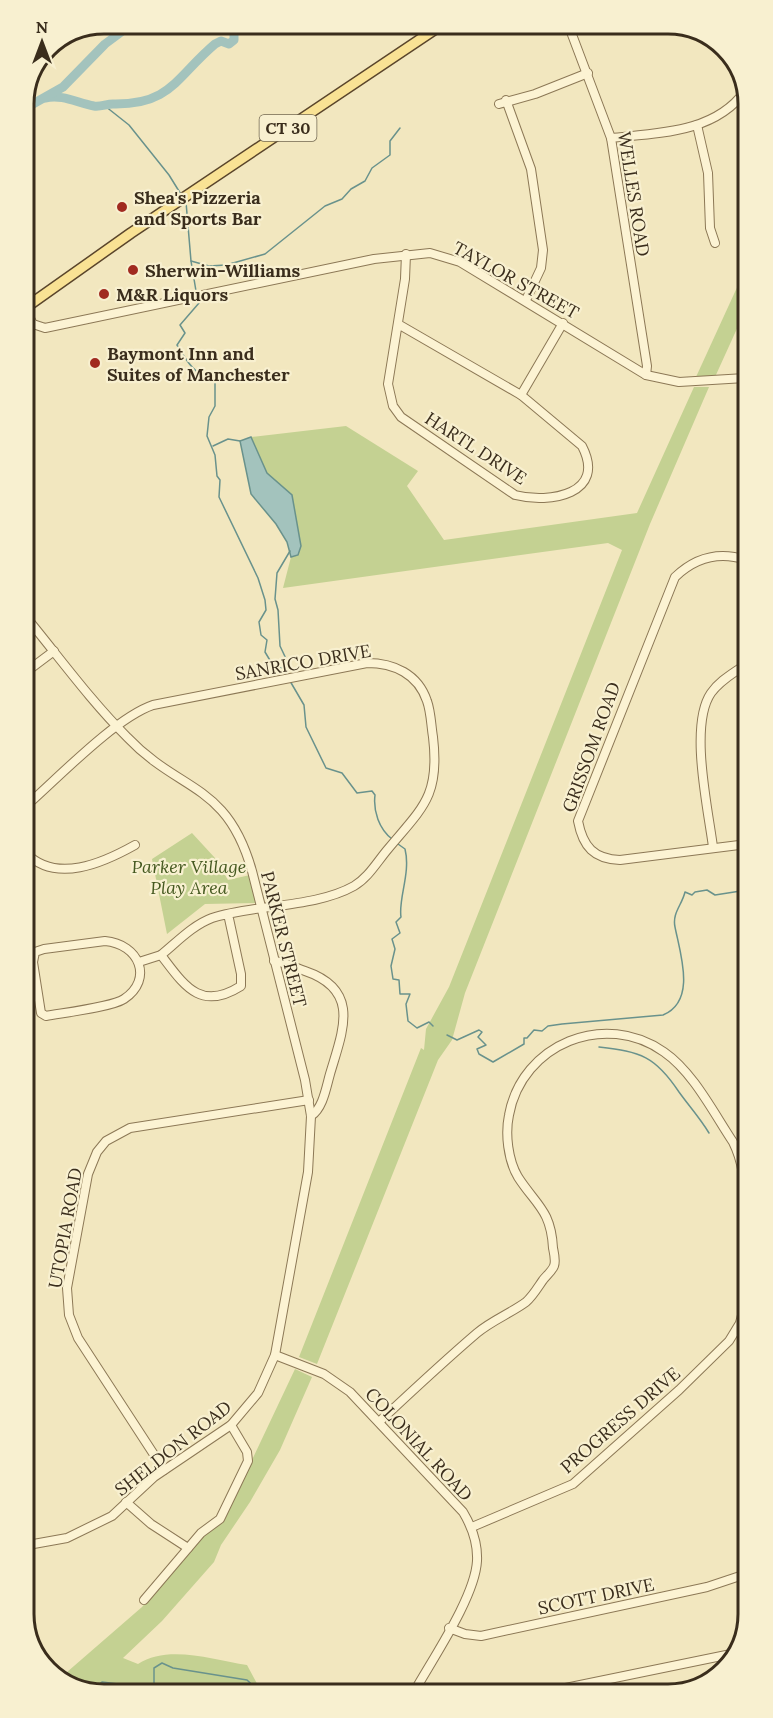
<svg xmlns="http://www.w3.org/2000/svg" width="773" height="1718" font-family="Lora,serif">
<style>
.green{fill:#c4d192}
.water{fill:#a3c3bd;stroke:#69928c;stroke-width:1.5}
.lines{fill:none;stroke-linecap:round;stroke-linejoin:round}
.stream{stroke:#69928c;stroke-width:1.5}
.river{stroke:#a3c3bd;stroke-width:9}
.minor-casing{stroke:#8c7856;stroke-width:10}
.major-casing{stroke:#5a452b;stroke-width:12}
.minor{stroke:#fcf3d3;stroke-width:8}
.major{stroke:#f9e294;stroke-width:9}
.poi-dot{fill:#a12b20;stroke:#f8f0d0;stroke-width:2}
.labels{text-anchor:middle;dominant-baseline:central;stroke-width:4.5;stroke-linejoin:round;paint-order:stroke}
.shield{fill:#f8f0d0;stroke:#736852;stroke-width:1.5}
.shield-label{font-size:16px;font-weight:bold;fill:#3a2d1c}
.street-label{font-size:18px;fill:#3a2d1c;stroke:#f8f0d0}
.poi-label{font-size:18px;font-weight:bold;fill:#3a2d1c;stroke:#f8f0d0;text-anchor:start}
.park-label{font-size:18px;font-style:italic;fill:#455920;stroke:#f8f0d0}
.rim{fill:none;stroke:#3a2d1c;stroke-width:3}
</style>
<rect width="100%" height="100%" fill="#f2e7bf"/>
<g class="green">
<path d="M745,270V311L715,377H696Z"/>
<path d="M694,387H709L650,524L465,993L452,1040L438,1060L317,1364L299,1357L421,1048L424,1050L426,1029L449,987L622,550L608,543L283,588L291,557L295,556L301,546L292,495L267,473L251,437L346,426L418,471L407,486L444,540L637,513Z"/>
<path d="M192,833L215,858L228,880L250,875L257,903L205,904L167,934L152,859Z"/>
<path d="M295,1369L312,1377L280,1450L250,1502L221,1545L214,1562L162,1621L123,1658L138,1664C168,1644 214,1660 247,1665L262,1693L99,1694L59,1679L142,1607L203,1535L225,1517Z"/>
</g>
<path class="water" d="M251,437L267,473L292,495L301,546L298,555L291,557L287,542L276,524L251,494L240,441Z"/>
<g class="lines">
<g class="stream">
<path d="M110,40L115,24"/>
<path d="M105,106L129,125L169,175L182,196"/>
<path d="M186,202L191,261L209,266L226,265L265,254L325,206L342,199L351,189L365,181L372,168L390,155V141L400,128"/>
<path d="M191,261L196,291"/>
<path d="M199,303L180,325L185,333L177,345C187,362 196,376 215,382V406L209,417L207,436L215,455L217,476L220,480L219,497L258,578L265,600L266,610L259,622L261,635L267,640L265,652L274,667L285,668L286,675"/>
<path d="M213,446L228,439L240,441"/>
<path d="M285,668L289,665L280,646L278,610L275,599L277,573L290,551"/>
<path d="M290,681L304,705L306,727L326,768L342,773L357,793L372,791L375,795C373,811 379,829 392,839"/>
<path d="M398,844L405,849C411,873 398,899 401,917L396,922L400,933L392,939L395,949L391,966L393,979L399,980L400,994H410L406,1004L408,1021L417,1028L429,1022L433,1026"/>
<path d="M447,1035L457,1040L479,1030L482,1032L478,1037L486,1045L477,1049L479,1054L493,1062L524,1044V1038H527L534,1030L542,1031L548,1026L562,1024L663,1015C697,1001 680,953 675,927C672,913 682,905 685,892L692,895L695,892L707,890L715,895L747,890"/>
<path d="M599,1047C641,1052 655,1056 679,1092C689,1106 700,1118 709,1133"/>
<path d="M91,1691L102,1682L142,1687L154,1684V1668L162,1663L173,1668L247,1680L261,1693"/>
</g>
<g class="river">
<path d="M45,98C63,94 77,103 94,106C101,107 106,104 113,104C171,105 176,77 215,44L221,41L229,44L234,40V24"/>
<path d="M24,109L63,87L105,44L132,24"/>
</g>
<g class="minor-casing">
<g id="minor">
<path d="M568,24L611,138L647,366L646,375"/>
<path d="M506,100L531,169L543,250L541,268L526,300"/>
<path d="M499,104L535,94L588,73"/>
<path d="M697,125L708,173L710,228L715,243"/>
<path d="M611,138C658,133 715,133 745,91"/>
<path d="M25,309L33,324L45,328L374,259L430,253L460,262L646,375L679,382L745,378"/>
<path d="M398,324L521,395L582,446C607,494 550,504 515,495L401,417L393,406L388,384L405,279L406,254"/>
<path d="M521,395L563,323"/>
<path d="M746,560C719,551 695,558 675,577L578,821C583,847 594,859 620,860L747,844"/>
<path d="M26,617C59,657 90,700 127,737C180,793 227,782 252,871L305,1080L311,1116L308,1172L275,1355L258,1393L231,1425L154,1477L112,1516L67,1538L28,1545"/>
<path d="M26,672L54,651"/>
<path d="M26,806C58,778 115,718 153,705L367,663C394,663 418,674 427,701C431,712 431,725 433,737C440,796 423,807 388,849C377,862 368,878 354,886C315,908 255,904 212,918C193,925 177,942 161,955C184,985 200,1012 241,986V974L228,914"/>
<path d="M713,847C708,808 689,725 711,693C720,680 734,673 746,664"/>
<path d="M26,853C56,884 103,863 135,845"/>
<path d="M105,941C139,944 154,979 124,999C112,1007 62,1013 46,1016L41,1013L33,962L35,952L44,949Z"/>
<path d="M274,961C285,962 294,967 305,971C361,990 343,1030 330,1074C326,1088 323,1108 311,1116"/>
<path d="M139,962L161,955"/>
<path d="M275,1355L324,1374L350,1392L463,1512C472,1527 478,1542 477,1561C475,1597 433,1658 414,1692"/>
<path d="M379,1422C411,1392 443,1362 477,1333C491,1321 511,1313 526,1302C533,1296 538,1287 543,1280C546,1276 552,1271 554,1266C556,1261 554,1253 553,1248C551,1210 536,1205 518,1177C508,1160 505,1134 509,1115C522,1044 605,1010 664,1052C693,1072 713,1112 733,1142C745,1166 745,1191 748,1219"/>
<path d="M164,1470L78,1338L69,1315L67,1288L88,1174L97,1152L106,1141L130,1128L309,1100"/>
<path d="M126,1502L151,1524L188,1548"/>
<path d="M472,1527L573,1484L679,1390L729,1341L740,1323L748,1292"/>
<path d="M144,1600L201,1533L220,1519L248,1461L247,1452L231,1425"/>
<path d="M449,1628L465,1634L481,1636L707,1587L749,1573"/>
<path d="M551,1691L736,1653"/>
</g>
</g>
<g class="major-casing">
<path id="major" d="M25,308L131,233L443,24"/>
</g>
<use href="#minor" class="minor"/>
<use href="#major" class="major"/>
</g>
<g class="poi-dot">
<circle cx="122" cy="207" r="6"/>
<circle cx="133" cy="270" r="6"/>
<circle cx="104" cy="294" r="6"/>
<circle cx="95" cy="363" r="6"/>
</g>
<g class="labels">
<rect class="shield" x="259.5" y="115" width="57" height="26" rx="4.5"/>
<g class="shield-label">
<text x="288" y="128">CT 30</text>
</g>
<g class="street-label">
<text transform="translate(634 194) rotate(81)">WELLES ROAD</text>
<text transform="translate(516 280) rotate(29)">TAYLOR STREET</text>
<text transform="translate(476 448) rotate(33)">HARTL DRIVE</text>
<text transform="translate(303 662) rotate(-10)">SANRICO DRIVE</text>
<text transform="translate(591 747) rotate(-70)">GRISSOM ROAD</text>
<text transform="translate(284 939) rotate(76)">PARKER STREET</text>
<text transform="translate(65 1228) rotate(-80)">UTOPIA ROAD</text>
<text transform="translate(620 1420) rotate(-41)">PROGRESS DRIVE</text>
<text transform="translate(419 1444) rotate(47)">COLONIAL ROAD</text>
<text transform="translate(173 1448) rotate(-38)">SHELDON ROAD</text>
<text transform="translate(596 1596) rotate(-12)">SCOTT DRIVE</text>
</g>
<g class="poi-label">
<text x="134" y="197">Shea's Pizzeria<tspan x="134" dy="21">and Sports Bar</tspan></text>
<text x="145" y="270">Sherwin-Williams</text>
<text x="116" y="294">M&amp;R Liquors</text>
<text x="107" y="353">Baymont Inn and<tspan x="107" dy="21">Suites of Manchester</tspan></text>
</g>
<g class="park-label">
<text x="189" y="866">Parker Village<tspan x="189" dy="21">Play Area</tspan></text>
</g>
</g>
<path d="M0 0H773V1718H0ZM104 34H668A70 70 0 0 1 738 104V1614A70 70 0 0 1 668 1684H104A70 70 0 0 1 34 1614V104A70 70 0 0 1 104 34Z" fill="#f8f0d0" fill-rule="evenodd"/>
<path class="rim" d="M104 34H668A70 70 0 0 1 738 104V1614A70 70 0 0 1 668 1684H104A70 70 0 0 1 34 1614V104A70 70 0 0 1 104 34Z"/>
<g transform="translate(42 42)" stroke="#f8f0d0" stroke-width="4.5" paint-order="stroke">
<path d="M0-4.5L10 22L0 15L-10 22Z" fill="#3a2d1c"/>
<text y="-9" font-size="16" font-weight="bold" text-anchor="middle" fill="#3a2d1c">N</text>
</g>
</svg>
